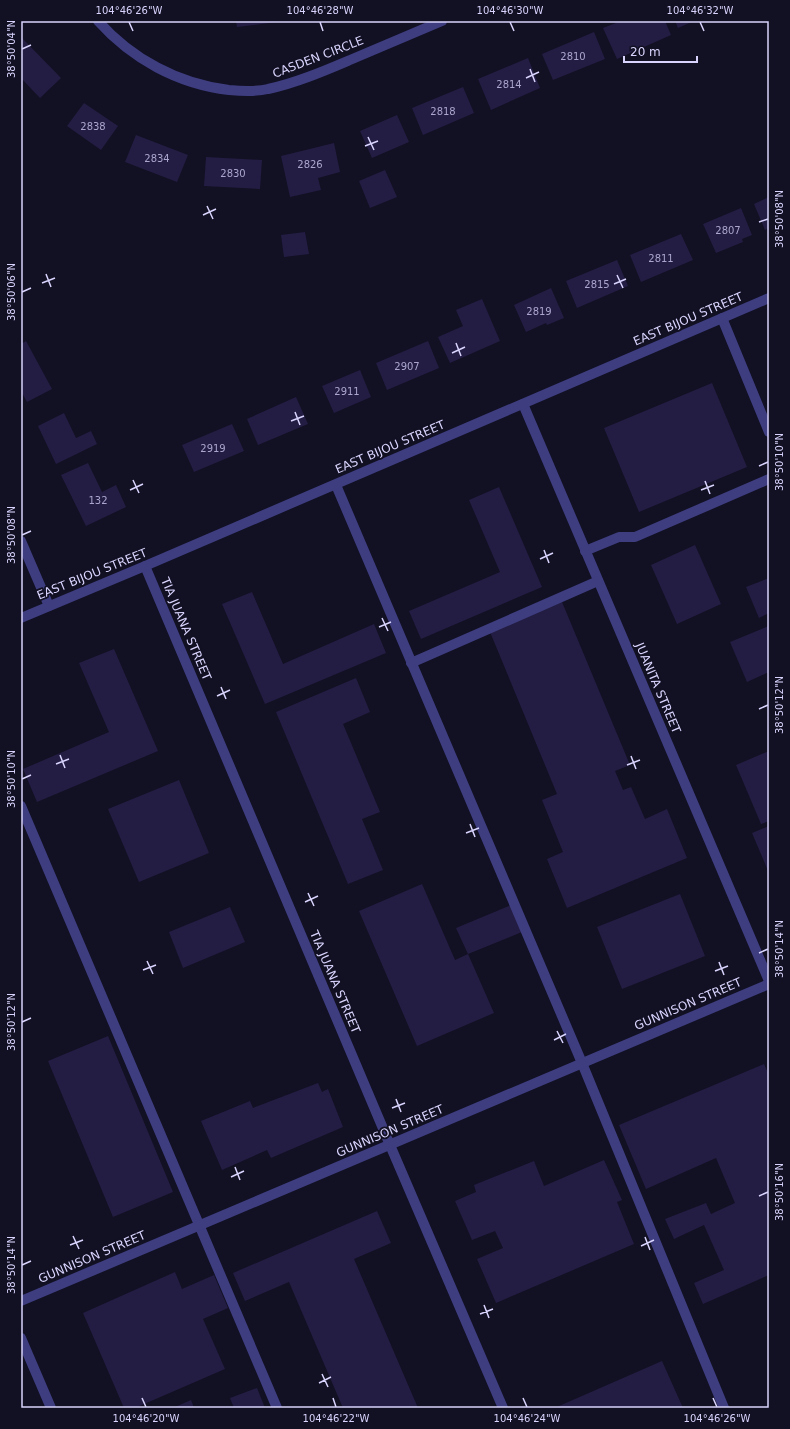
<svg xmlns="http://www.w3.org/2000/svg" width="790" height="1429" font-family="'DejaVu Sans',sans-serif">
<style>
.building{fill:#231d43}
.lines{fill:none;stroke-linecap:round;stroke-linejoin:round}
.minor{stroke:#3e3d80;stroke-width:10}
.ticks{fill:none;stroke:#d8d4fd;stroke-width:1.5}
.labels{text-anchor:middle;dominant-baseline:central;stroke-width:3.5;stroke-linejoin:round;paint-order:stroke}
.number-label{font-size:10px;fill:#aba6ce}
.street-label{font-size:12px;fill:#d8d4fd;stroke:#121023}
.neatline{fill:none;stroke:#d8d4fd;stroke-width:1.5}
.ticks-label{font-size:10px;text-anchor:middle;fill:#d8d4fd}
</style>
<rect width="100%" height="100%" fill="#121023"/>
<g class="building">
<path d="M236,21H277V22L237,27Z"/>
<path d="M621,21H665L671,35L617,59L603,28Z"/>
<path d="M675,21H694L678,28Z"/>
<path d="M594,32L605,59L553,80L542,54Z"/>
<path d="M22,38L61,78L40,98L21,78V39Z"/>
<path d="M528,58L540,88L491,110L478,79Z"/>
<path d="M463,87L474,113L423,135L412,108Z"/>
<path d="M84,103L118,126L101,150L67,126Z"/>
<path d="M397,115L409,142L372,158L360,131Z"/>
<path d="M136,135L188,155L177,182L125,162Z"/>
<path d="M334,143L340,172L318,178L321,190L290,197L281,156Z"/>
<path d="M206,157L262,160L260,189L204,186Z"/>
<path d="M385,170L397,197L370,208L359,181Z"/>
<path d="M769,197V228L765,230L754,204Z"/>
<path d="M741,208L752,235L742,239L743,242L716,253L703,224Z"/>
<path d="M305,232L309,254L284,257L281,235Z"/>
<path d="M681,234L693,260L641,282L630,255Z"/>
<path d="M617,260L628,286L577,308L566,281Z"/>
<path d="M551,288L564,318L547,325L546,323L526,332L514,305Z"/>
<path d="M482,299L500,341L450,363L438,337L463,326L456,310Z"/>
<path d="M26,341L52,389L27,402L21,391V344Z"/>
<path d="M428,341L439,368L387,390L376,363Z"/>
<path d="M360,370L371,397L334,413L322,386Z"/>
<path d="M712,383L747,467L639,512L604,428Z"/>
<path d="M296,397L308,424L258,445L247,419Z"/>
<path d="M64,413L76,438L91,431L97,444L56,464L38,426Z"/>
<path d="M232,424L244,451L194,472L182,445Z"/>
<path d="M88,463L102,492L116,485L126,507L86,526L61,475Z"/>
<path d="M499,487L542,587L421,639L409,611L500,572L469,500Z"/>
<path d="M695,545L721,604L677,624L651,565Z"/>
<path d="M769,578V613L759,618L746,587Z"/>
<path d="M252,592L283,664L374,624L386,653L265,704L222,604Z"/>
<path d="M562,602L630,765L615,771L623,790L631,787L645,819L667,809L687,858L567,908L547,859L563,852L542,800L557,794L490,632Z"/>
<path d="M769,626V672L747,682L730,642Z"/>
<path d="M114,649L158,751L37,802L23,769L109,732L79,663Z"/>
<path d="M356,678L370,712L343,724L380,812L362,819L383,870L348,884L276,712Z"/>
<path d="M769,751V821L761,824L736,765Z"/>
<path d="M179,780L209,853L139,882L108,809Z"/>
<path d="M769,826V873L752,833Z"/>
<path d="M422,884L455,960L468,954L494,1013L417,1046L359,911Z"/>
<path d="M680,894L705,956L622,989L597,927Z"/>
<path d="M511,905L522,932L468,954L456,928Z"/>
<path d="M230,907L245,942L183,968L169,932Z"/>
<path d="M108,1036L173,1192L113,1217L48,1061Z"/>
<path d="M764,1064L769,1075V1275L703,1304L694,1283L724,1270L704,1225L674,1239L665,1219L706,1203L711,1214L735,1203L716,1158L646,1189L619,1125Z"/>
<path d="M318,1083L322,1092L328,1089L343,1127L271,1158L267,1150L222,1170L201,1121L250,1101L253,1108Z"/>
<path d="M604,1160L622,1200L617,1202L634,1244L496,1303L477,1259L503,1248L495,1231L472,1240L455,1201L476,1192L474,1185L534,1161L544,1186Z"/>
<path d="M377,1211L391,1243L354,1259L418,1408H343L289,1282L245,1301L233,1273Z"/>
<path d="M175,1272L182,1289L214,1275L228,1308L203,1319L225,1369L135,1408H124L83,1313Z"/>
<path d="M662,1361L683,1408H560L559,1406Z"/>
<path d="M257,1388L265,1408H234L230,1398Z"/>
<path d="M191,1400L194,1408H173Z"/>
</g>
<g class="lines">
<g class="minor">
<path d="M98,21C132,59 178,84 229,90C241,91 256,92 268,89C296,83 324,71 350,60C381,47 412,34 442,21"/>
<path d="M722,318L769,432"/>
<path d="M523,404L769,981"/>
<path d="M336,485L582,1063L724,1408"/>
<path d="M21,541L49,606"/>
<path d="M585,551L619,537H635L769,479"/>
<path d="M145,566L390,1145L503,1408"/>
<path d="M21,618L145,566L769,298"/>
<path d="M411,663L598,581"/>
<path d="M21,806L277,1408"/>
<path d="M21,1301L769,984"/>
<path d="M21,1338L51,1408"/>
</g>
</g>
<path class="ticks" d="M129,22L133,31M320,22L323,31M510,22L514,31M700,22L704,31M22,49L31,45M530,69L535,82M526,78L539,72M368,137L374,150M365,146L378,141M207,206L213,219M203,215L216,209M759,222L768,219M46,274L51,287M617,275L623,288M42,283L55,278M614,284L626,279M22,292L31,288M456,343L461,356M452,353L465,347M295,412L300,425M291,421L304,416M759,466L768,462M133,480L139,493M705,481L710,494M130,490L143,484M701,490L714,485M22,535L31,531M544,550L549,563M540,559L553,553M382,618L388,631M379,627L391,622M221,687L226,699M217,696L230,690M759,709L768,705M60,755L65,768M631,756L636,769M56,764L69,759M627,765L640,760M22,779L31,775M470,824L475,837M466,833L479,828M308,893L314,906M305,902L318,896M759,953L768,949M147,961L153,974M719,962L724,975M143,970L156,965M715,971L728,966M22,1022L31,1018M557,1031L563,1043M554,1040L566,1034M396,1099L401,1112M392,1108L405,1103M235,1167L240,1180M231,1177L244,1171M759,1196L768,1192M73,1236L79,1249M645,1237L650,1250M70,1245L83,1240M641,1246L654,1240M22,1265L31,1261M484,1305L489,1318M480,1314L493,1309M322,1374L328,1387M319,1383L331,1377M142,1398L146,1407M333,1398L336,1407M523,1398L527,1407M713,1398L717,1407"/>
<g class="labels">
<g class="number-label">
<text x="573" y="56">2810</text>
<text x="509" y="84">2814</text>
<text x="443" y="111">2818</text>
<text x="93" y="126">2838</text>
<text x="157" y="158">2834</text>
<text x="310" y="164">2826</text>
<text x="233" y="173">2830</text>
<text x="728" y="230">2807</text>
<text x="661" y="258">2811</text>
<text x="597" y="284">2815</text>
<text x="539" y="311">2819</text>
<text x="407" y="366">2907</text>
<text x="347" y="391">2911</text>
<text x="213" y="448">2919</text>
<text x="98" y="500">132</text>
</g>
<g class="street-label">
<text transform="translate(318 57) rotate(-21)">CASDEN CIRCLE</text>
<text transform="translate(688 319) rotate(-23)">EAST BIJOU STREET</text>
<text transform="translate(390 447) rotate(-23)">EAST BIJOU STREET</text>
<text transform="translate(92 574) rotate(-22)">EAST BIJOU STREET</text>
<text transform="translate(186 629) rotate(67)">TIA JUANA STREET</text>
<text transform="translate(658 688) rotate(67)">JUANITA STREET</text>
<text transform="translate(335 982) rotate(67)">TIA JUANA STREET</text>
<text transform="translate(688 1004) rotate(-23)">GUNNISON STREET</text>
<text transform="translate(390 1131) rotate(-23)">GUNNISON STREET</text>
<text transform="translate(92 1257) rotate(-23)">GUNNISON STREET</text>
</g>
</g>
<rect width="790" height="1429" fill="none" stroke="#121023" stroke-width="44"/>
<path d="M624 56v6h73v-6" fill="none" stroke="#d8d4fd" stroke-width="2"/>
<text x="630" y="56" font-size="12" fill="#d8d4fd" stroke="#121023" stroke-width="3" paint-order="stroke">20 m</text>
<rect x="22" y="22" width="746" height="1385" class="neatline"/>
<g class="ticks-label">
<text x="129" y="14">104°46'26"W</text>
<text x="320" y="14">104°46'28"W</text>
<text x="510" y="14">104°46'30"W</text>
<text x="700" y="14">104°46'32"W</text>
<text transform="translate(11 49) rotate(-90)" y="4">38°50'04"N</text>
<text transform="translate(779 219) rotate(-90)" y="4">38°50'08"N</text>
<text transform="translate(11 292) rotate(-90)" y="4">38°50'06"N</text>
<text transform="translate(779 462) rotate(-90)" y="4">38°50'10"N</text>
<text transform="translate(11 535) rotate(-90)" y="4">38°50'08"N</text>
<text transform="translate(779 705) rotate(-90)" y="4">38°50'12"N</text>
<text transform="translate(11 779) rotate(-90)" y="4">38°50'10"N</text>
<text transform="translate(779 949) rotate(-90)" y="4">38°50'14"N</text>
<text transform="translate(11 1022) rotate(-90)" y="4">38°50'12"N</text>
<text transform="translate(779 1192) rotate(-90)" y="4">38°50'16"N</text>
<text transform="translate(11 1265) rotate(-90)" y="4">38°50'14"N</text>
<text x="146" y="1422">104°46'20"W</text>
<text x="336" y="1422">104°46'22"W</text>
<text x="527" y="1422">104°46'24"W</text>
<text x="717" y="1422">104°46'26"W</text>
</g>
</svg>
